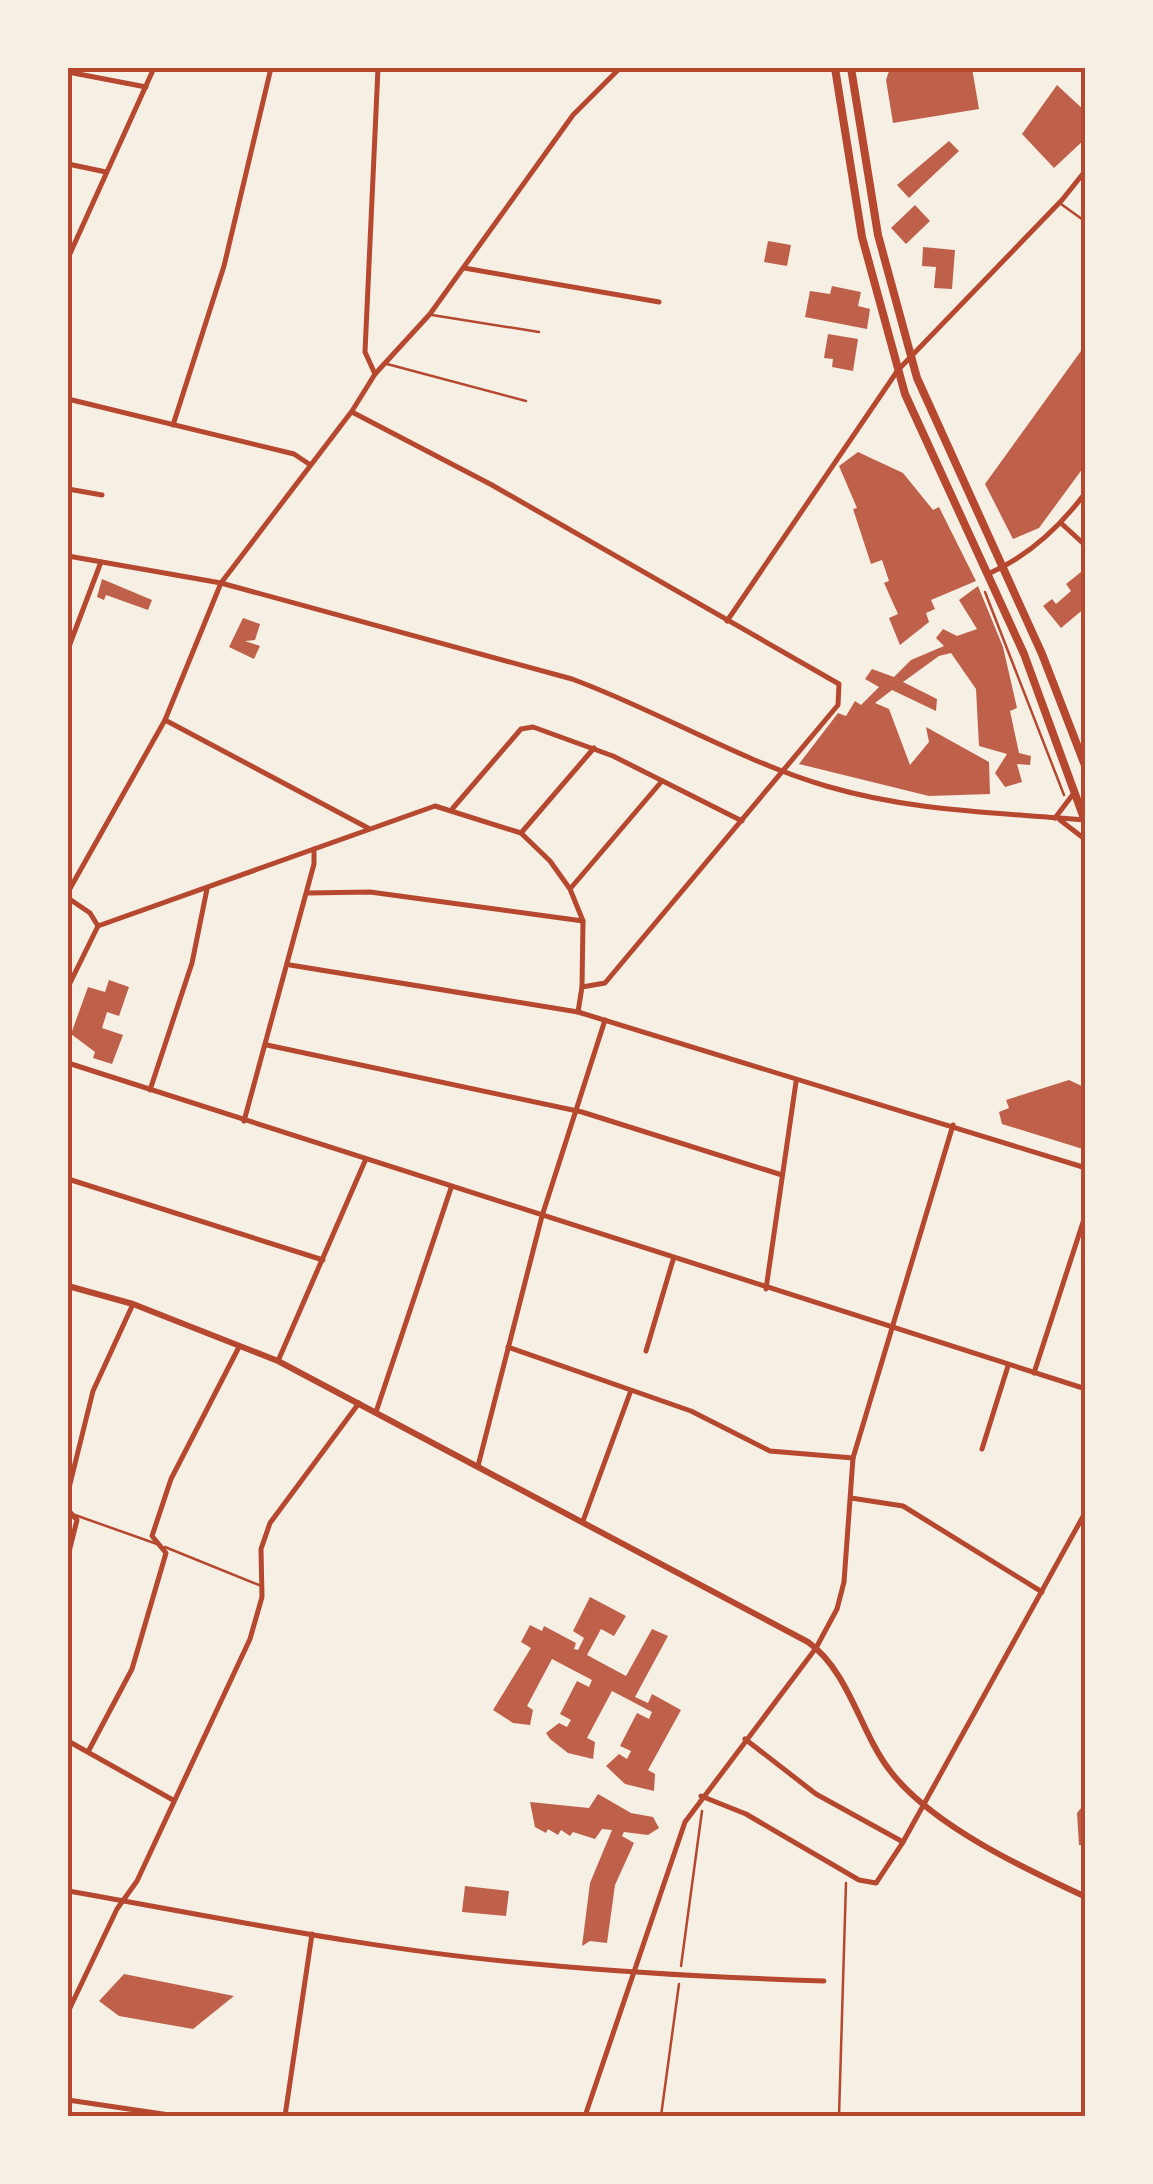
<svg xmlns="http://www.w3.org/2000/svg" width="1153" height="2184" font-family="Commissioner,sans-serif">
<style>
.building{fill:#bf614a}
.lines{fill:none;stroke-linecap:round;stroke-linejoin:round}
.path{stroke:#b5482f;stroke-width:2.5}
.service{stroke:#b5482f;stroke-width:2.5}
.minor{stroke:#b5482f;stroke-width:5}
.tertiary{stroke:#b5482f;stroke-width:6}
.primary{stroke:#b5482f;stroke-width:8}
.neatline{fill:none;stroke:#b5482f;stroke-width:4}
</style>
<rect width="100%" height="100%" fill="#f6efe4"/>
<g class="building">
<path d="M890,68H972L979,109L893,123L886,80Z"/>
<path d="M1057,85L1086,112V138L1054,168L1022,134Z"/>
<path d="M949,141L959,151L909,198L897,185Z"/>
<path d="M915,205L930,221L906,244L891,228Z"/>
<path d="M768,241L791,245L787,266L764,262Z"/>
<path d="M923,247L955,250L952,289L934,288L936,267L922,266Z"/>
<path d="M832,286L861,292L858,306L870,309L867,329L805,317L810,291L830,294Z"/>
<path d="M828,334L858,339L853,371L832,367L833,359L824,358Z"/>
<path d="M1086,344V464L1039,528L1013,539L985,484Z"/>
<path d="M858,452L903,473L933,510L939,507L976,581L931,600L935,609L926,613L929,622L900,645L889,618L898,614L884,583L889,581L882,560L871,564L853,509L857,508L839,466Z"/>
<path d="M1086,568V607L1061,628L1043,606L1052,599L1056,604L1071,591L1066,584Z"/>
<path d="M102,579L152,600L148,610L106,595L104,600L97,597Z"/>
<path d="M978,586L1003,647L1017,708L1010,711L1019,753L1031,756L1030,765L1017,764L1022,782L1005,787L995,773L1007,754L979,746L976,689L951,653L939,656L903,682L937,699L936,711L892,690L875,703L889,709L910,765L929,742L926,727L989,762L990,794L929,796L799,764L838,713L846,716L855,701L861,705L879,687L865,679L872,669L894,677L911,660L944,646L936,638L943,629L957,636L977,629L959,600Z"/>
<path d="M243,618L260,624L255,640L245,641L260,646L254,659L229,647Z"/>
<path d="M109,980L129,987L119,1016L107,1012L102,1028L123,1035L112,1064L93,1058L95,1052L71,1034L88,987L105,992Z"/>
<path d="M1069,1080L1086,1088V1150L1002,1124L999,1112L1009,1108L1006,1100Z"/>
<path d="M590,1597L626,1616L614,1636L601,1629L587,1655L626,1676L652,1629L668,1636L635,1697L648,1703L652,1694L681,1710L648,1770L655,1774L654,1791L625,1784L606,1766L619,1754L627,1759L631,1751L620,1746L637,1713L649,1719L652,1712L612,1691L587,1738L595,1742L593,1759L568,1753L550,1739L546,1733L559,1723L567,1727L571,1720L560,1714L577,1681L589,1687L592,1680L552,1659L527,1706L533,1710L530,1725L513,1723L493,1710L531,1648L521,1642L530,1625L542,1631L544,1626L576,1643L574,1649L578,1650L584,1638L573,1631Z"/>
<path d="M598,1794L631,1813L653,1817L659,1828L648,1835L624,1832L622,1836L634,1843L615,1885L607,1943L590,1941L582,1946L590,1883L612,1830L602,1829L595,1839L573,1832L570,1836L561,1830L558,1835L548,1829L546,1833L535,1827L530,1802L589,1808Z"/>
<path d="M1086,1802V1845H1079L1077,1813Z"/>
<path d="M465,1886L509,1891L506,1916L462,1912Z"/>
<path d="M124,1974L234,1996L193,2029L119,2016L99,2001Z"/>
</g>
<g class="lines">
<g class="path">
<path d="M985,592L1064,795"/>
<path d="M681,1966L702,1811"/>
<path d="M661,2116L679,1984"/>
<path d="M839,2116L846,1883"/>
</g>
<g class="service">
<path d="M1061,204L1086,222"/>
<path d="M432,315L539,332"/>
<path d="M387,364L526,401"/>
<path d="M75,1515L157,1544"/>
<path d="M165,1547L259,1585"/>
<path d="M1015,2116H1036"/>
</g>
<g class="minor">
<path d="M68,72L146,87"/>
<path d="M68,164L106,172"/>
<path d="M68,258L154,68"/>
<path d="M464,268L659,302"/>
<path d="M375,374L365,352L378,68"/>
<path d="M68,399L294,454L309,464"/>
<path d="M352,412L492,485L839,684L838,705L605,983L582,987L578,1012"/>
<path d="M173,425L224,266L271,68"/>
<path d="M68,489L102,495"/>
<path d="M1062,524L1086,546"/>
<path d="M68,556L221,583L572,679C659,711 738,760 826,786C915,812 994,812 1084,820"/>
<path d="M988,574C1029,556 1060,527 1086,492"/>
<path d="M727,621L898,370L1062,200L1086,170"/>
<path d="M68,649L101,562"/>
<path d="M165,720L368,828"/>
<path d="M453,808L521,729L533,727L613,756L742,821"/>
<path d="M1055,818L1074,793"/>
<path d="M1060,820L1086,840"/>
<path d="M521,833L594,748"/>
<path d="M570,889L662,781"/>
<path d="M68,892L165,720L221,583L352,411L375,374L430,314L573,115L620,68"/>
<path d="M308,893L370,892L583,921"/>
<path d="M68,898L90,913L98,926L68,987"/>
<path d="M98,926L435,806L521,833L550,861L570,889L583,921L582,987"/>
<path d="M290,965L578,1012L1086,1168"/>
<path d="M267,1045L582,1112L782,1175"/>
<path d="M68,1063L1086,1389"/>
<path d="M150,1090L192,963L207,889"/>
<path d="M244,1121L314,864V849"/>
<path d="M68,1179L323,1260"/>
<path d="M766,1289L796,1082"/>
<path d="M508,1347L691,1411L770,1451L853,1458"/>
<path d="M646,1351L673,1260"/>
<path d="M278,1361L365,1161"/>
<path d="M1034,1373L1086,1213"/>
<path d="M376,1412L451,1188"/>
<path d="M982,1449L1008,1366"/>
<path d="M478,1466L542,1216L605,1020"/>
<path d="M68,1492L93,1391L133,1304"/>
<path d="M851,1498L903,1506L1042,1592"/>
<path d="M68,1510L77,1520L68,1556"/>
<path d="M583,1521L630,1393"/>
<path d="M745,1739L816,1794L903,1842"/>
<path d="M68,1741L173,1800"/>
<path d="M89,1750L132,1669L166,1553L152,1536L171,1479L239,1347"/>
<path d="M701,1796L746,1814L859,1880L876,1883L903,1842L1086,1511"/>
<path d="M68,1891C222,1918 378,1951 535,1964C631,1973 727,1978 824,1981"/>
<path d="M68,2012L117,1909L137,1881L250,1639L262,1597L261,1549L270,1523L359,1403"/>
<path d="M68,2100L176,2116"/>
<path d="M285,2116L312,1934"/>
<path d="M585,2116L685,1822L816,1648L837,1609L844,1582L853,1458L953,1125"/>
</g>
<path class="tertiary" d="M68,1286L133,1304L278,1361L808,1642C850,1672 860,1733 891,1772C933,1826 1025,1869 1086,1897"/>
<g class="primary">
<path d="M835,68L862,237L905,394L1024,654L1086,824"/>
<path d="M851,68L878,235L917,378L1042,654L1086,768"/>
</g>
</g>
<rect width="1153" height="2184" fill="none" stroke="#f6efe4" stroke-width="140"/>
<rect x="70" y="70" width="1013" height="2044" class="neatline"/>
</svg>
